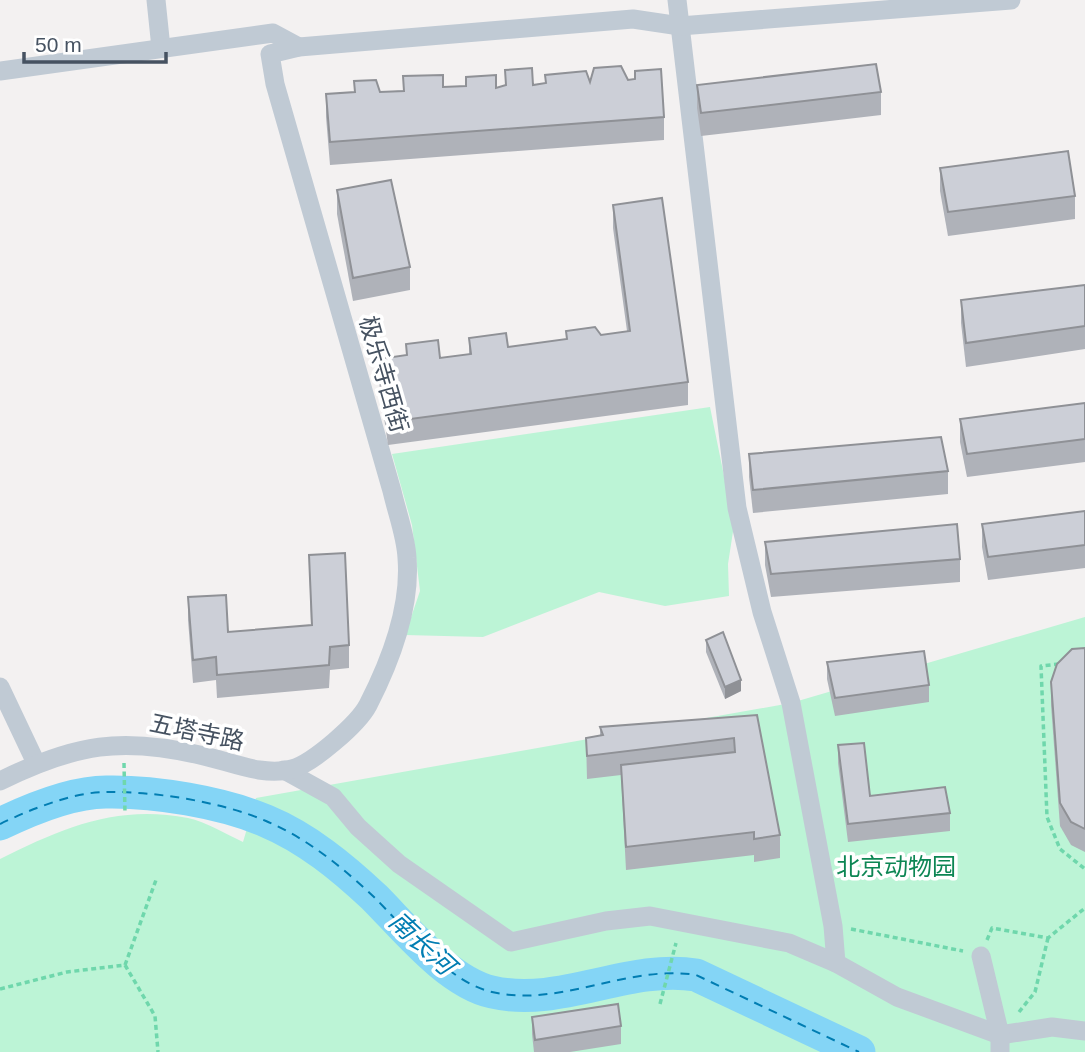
<svg xmlns="http://www.w3.org/2000/svg" width="1085" height="1052" font-family="Arial,'Noto Sans SC',sans-serif">
<style>
.green{fill:#bcf4d6}
.lines{fill:none;stroke-linecap:round;stroke-linejoin:round}
.river{stroke:#84d5f6;stroke-width:33}
.ferry{stroke:#017db2;stroke-width:2;stroke-dasharray:9 7;stroke-linecap:butt}
.path{stroke:#6fd7ac;stroke-width:3.5;stroke-dasharray:5 3.5;stroke-linecap:butt}
.minor{stroke:#c0cad4;stroke-width:19}
.wall{fill:#afb2b9}
.shaded-wall{fill:#8f9196}
.building{fill:#cccfd7;stroke:#8f9196;stroke-width:2}
.labels{text-anchor:middle;dominant-baseline:central;stroke-width:7;stroke-linejoin:round;paint-order:stroke}
.street-label{font-size:24px;fill:#465261;stroke:#fff}
.park-label{font-size:24px;fill:#0d8654;stroke:#fff}
.water-label{font-size:26px;font-style:italic;fill:#017db2;stroke:#fff}
</style>
<rect width="100%" height="100%" fill="#f3f1f1"/>
<g class="green">
<path d="M710,407L734,525L728,564L729,596L665,606L599,592L483,637L405,635L420,591L412,525L392,454Z"/>
<path d="M1085,617V1052H0V859C62,828 117,804 188,818C206,822 226,834 243,842L256,798L791,703Z"/>
</g>
<g class="lines">
<path class="river" d="M0,824C29,810 73,792 106,792C154,791 222,802 266,821C307,838 343,868 374,897C406,929 448,982 492,992C560,1008 628,964 696,975L859,1052"/>
<path class="ferry" d="M0,824C29,810 73,792 106,792C154,791 222,802 266,821C307,838 343,868 374,897C406,929 448,982 492,992C560,1008 628,964 696,975L859,1052"/>
<g class="path">
<path d="M1059,664L1041,666L1047,817L1060,849L1085,869"/>
<path d="M124,763L125,814"/>
<path d="M851,929L963,951"/>
<path d="M987,940L992,928L1048,938L1085,908"/>
<path d="M125,965L155,1016L158,1052"/>
<path d="M0,989L67,972L125,965L156,880"/>
<path d="M660,1004L676,943"/>
<path d="M1019,1012L1035,992L1048,938"/>
</g>
<g class="minor">
<path d="M156,0L161,48"/>
<path d="M677,0L737,508L762,612L791,703L833,926L836,963L897,997L1000,1035L1052,1027L1085,1031"/>
<path d="M0,71L273,33L299,47"/>
<path d="M0,687L36,763"/>
<path d="M284,770L333,797L358,827L399,864L511,942L606,921L650,916L789,943L836,963"/>
<path d="M0,781C75,744 122,736 204,756C231,762 264,777 292,769C313,763 358,724 368,705C390,662 411,607 407,558C406,536 397,513 392,491L275,84L270,54L299,47L633,19L680,26L1011,0"/>
<path d="M981,956L1000,1035V1052"/>
</g>
</g>
<g class="wall">
<path d="M505,70L533,85L545,83V75L590,82L635,79V71L664,117V140L330,165L326,117V94L354,92V81L380,92L466,86L496,88L505,85Z"/>
<path d="M697,85L881,92V115L701,136L697,108Z"/>
<path d="M940,168L1075,196V219L948,236L940,191Z"/>
<path d="M337,190L410,267V290L353,301L337,214Z"/>
<path d="M613,205L688,382V405L388,445L379,382V359L406,355V344L440,358L469,354V338L508,347L566,339V331L601,335L627,331L613,228Z"/>
<path d="M1085,285V349L966,367L961,323V300Z"/>
<path d="M1085,403V462L967,477L960,442V419Z"/>
<path d="M749,454L948,471V494L753,513L749,477Z"/>
<path d="M1085,511V568L988,580L982,547V524Z"/>
<path d="M765,542L960,559V582L771,597L765,565Z"/>
<path d="M309,555L349,645V668L330,670L329,688L217,698L216,680L193,683L188,620V597L228,632L311,625Z"/>
<path d="M706,640L741,691L725,699L706,652Z"/>
<path d="M1085,648V852L1071,845L1060,826L1051,705V682Z"/>
<path d="M827,662L929,685V702L835,716L827,679Z"/>
<path d="M757,715L780,835V858L754,862V855L626,870L621,775L587,779L586,738L600,736V727Z"/>
<path d="M838,745L870,796L950,813V831L848,842L838,763Z"/>
<path d="M532,1017L621,1026V1044L570,1052H534L532,1034Z"/>
</g>
<path class="shaded-wall" d="M741,680V691L725,699V687Z"/>
<g class="building">
<path d="M876,64L881,92L701,113L697,85Z"/>
<path d="M621,66L628,80L635,79V71L661,69L664,117L330,142L326,94L355,92L354,81L376,80L380,92L404,91L403,76L443,75V87L466,86V77L496,75V88L506,85L505,70L532,68L533,85L546,83L545,75L586,71L590,82L594,68Z"/>
<path d="M1068,151L1075,196L948,212L940,168Z"/>
<path d="M391,180L410,267L353,278L337,190Z"/>
<path d="M662,198L688,382L388,422L379,359L407,355L406,344L438,340L440,358L471,354L469,338L506,333L508,347L567,339L566,331L595,327L601,335L630,331L613,205Z"/>
<path d="M1085,285V326L966,343L961,300Z"/>
<path d="M1085,403V439L967,454L960,419Z"/>
<path d="M941,437L948,471L753,490L749,454Z"/>
<path d="M1085,511V545L988,557L982,524Z"/>
<path d="M957,524L960,559L771,574L765,542Z"/>
<path d="M345,553L349,645L330,647L329,665L217,675L216,657L193,660L188,597L226,595L228,632L312,625L309,555Z"/>
<path d="M723,632L741,680L725,687L706,640Z"/>
<path d="M1085,648V829L1071,822L1060,803L1051,682L1057,664L1072,649Z"/>
<path d="M924,651L929,685L835,698L827,662Z"/>
<path d="M757,715L780,835L754,839V832L626,847L621,765L735,752L734,738L587,756L586,738L603,735L600,727Z"/>
<path d="M864,743L870,796L945,787L950,813L848,824L838,745Z"/>
<path d="M618,1004L621,1026L535,1040L532,1017Z"/>
</g>
<g class="labels">
<g class="street-label">
<text transform="translate(384 374) rotate(74)">极乐寺西街</text>
<text transform="translate(197 732) rotate(12)">五塔寺路</text>
</g>
<g class="park-label">
<text x="896" y="866">北京动物园</text>
</g>
<g class="water-label">
<text transform="translate(422 943) rotate(43)">南长河</text>
</g>
</g>
<path d="M24 52v10h142v-10" fill="none" stroke="#465261" stroke-width="3.5"/>
<text x="35" y="52" font-size="21" fill="#465261" stroke="#ffffff" stroke-width="5" paint-order="stroke">50 m</text>
</svg>
